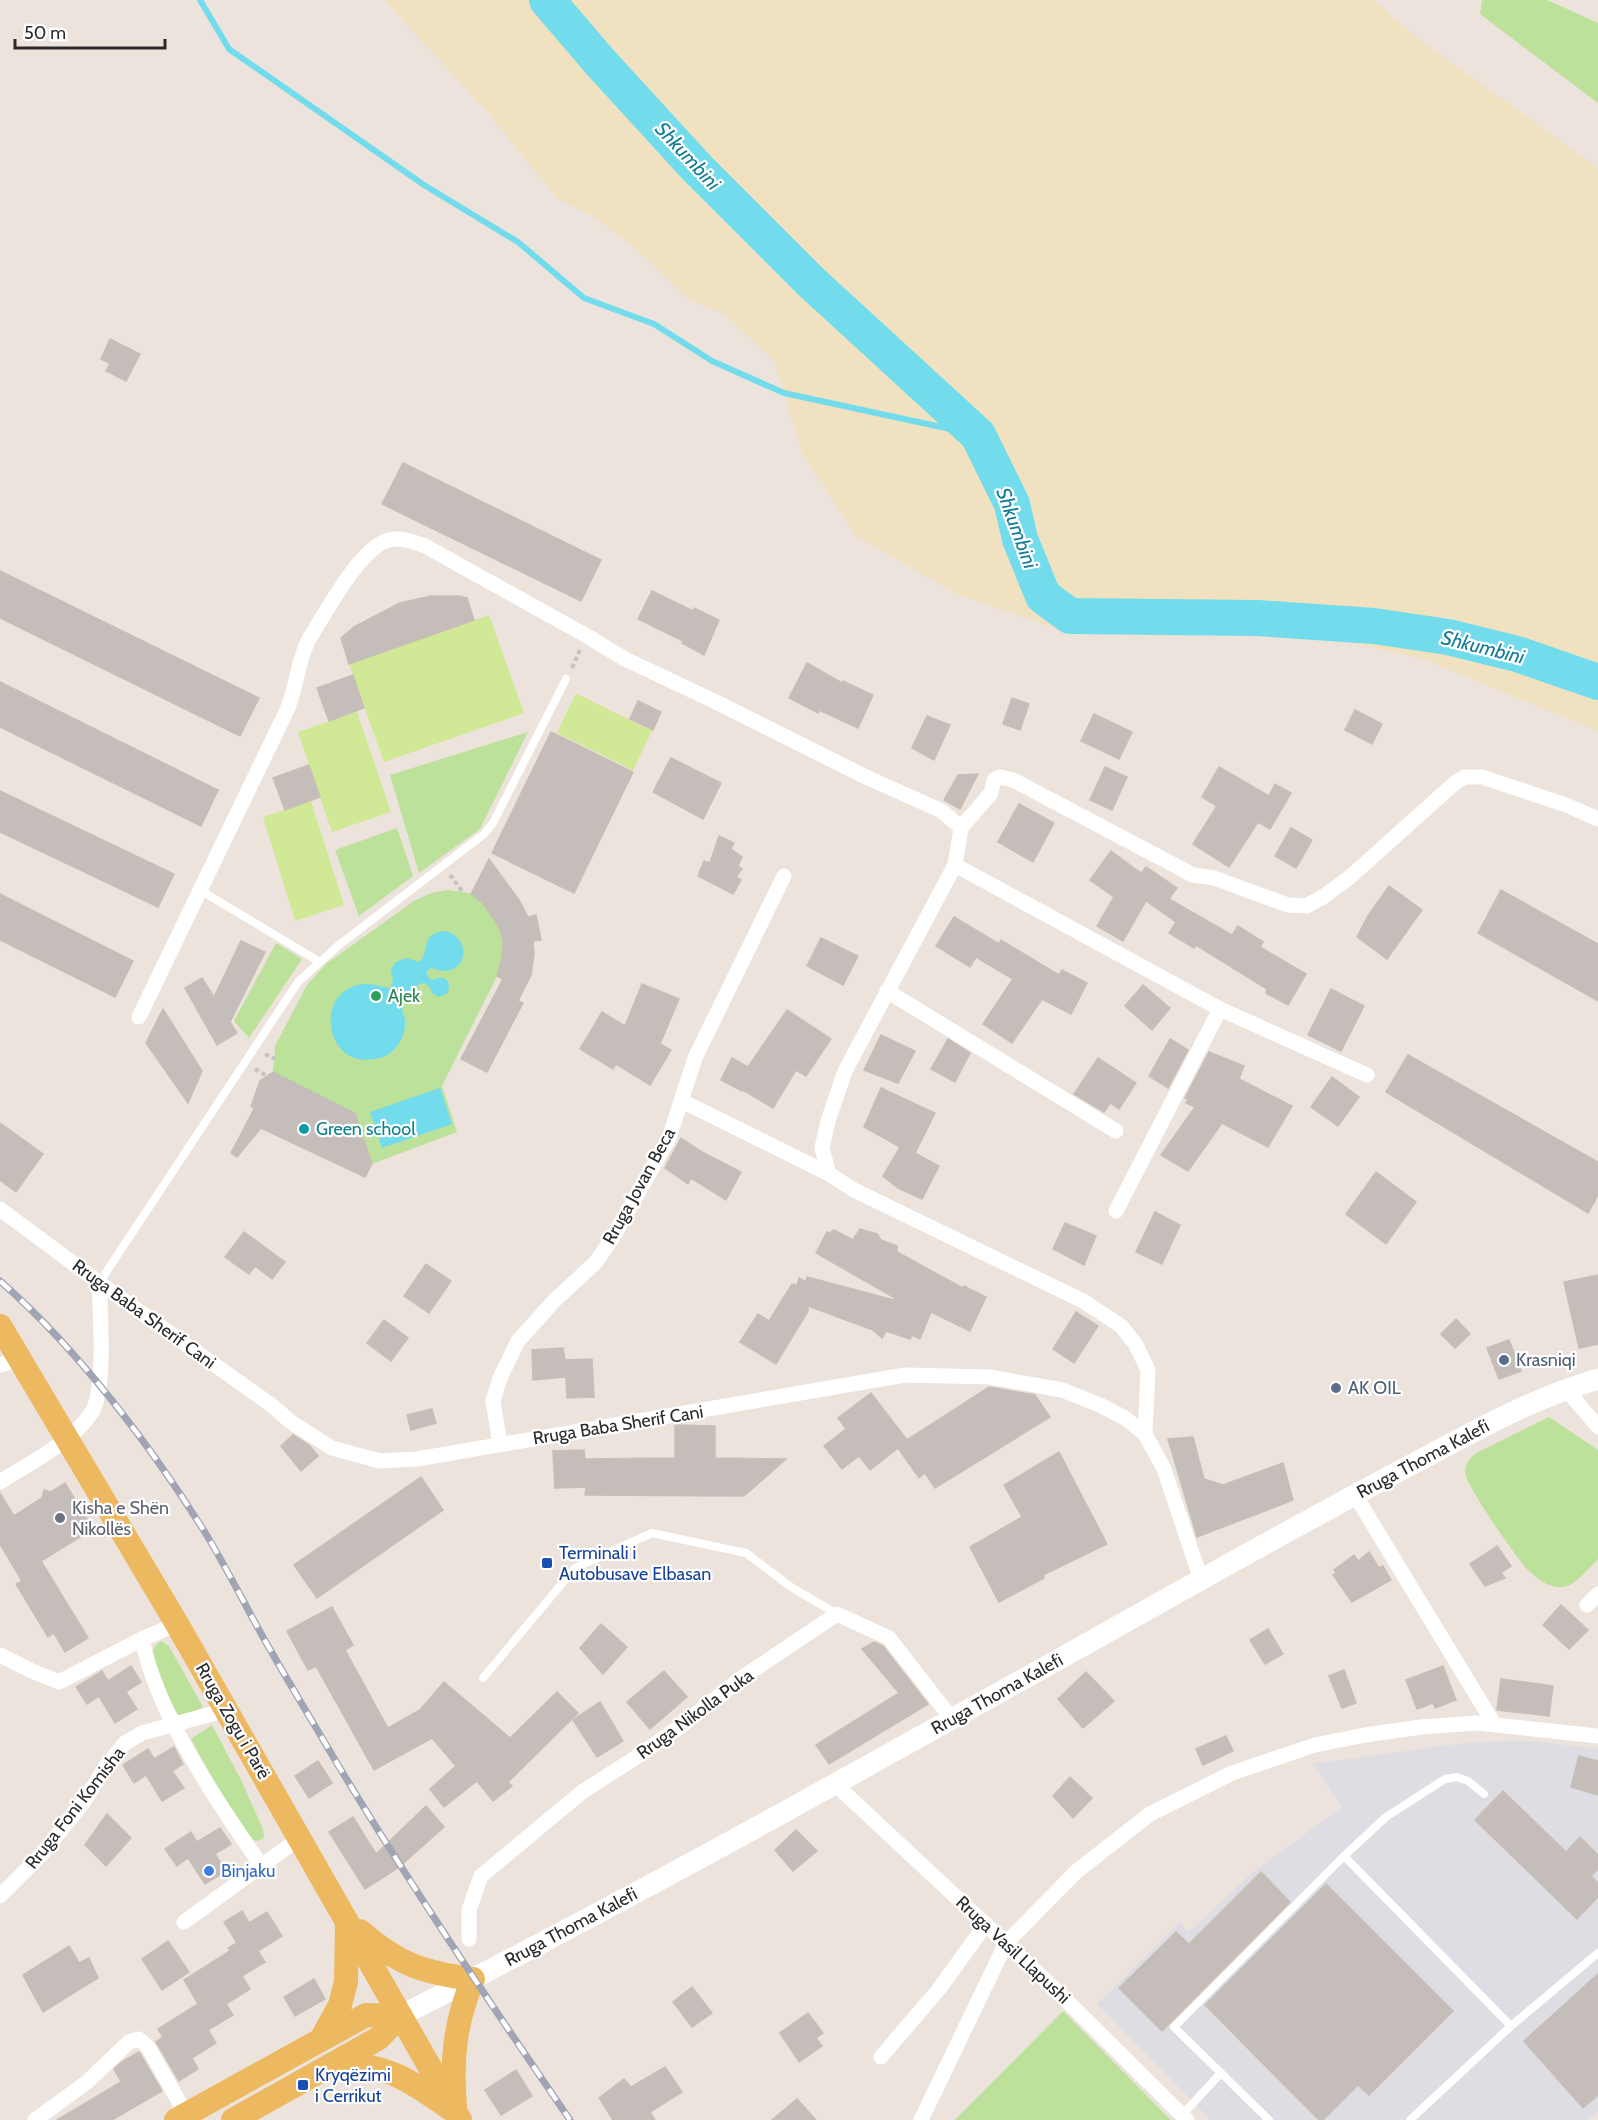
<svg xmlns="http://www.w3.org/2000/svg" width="1598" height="2120" font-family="Cabin,sans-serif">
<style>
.industrial{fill:#dedde4}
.green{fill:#bce19a}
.sand{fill:#f0e2c0}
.pitch{fill:#d1e896}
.water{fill:#72dcec}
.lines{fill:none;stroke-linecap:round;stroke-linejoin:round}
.stream{stroke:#72dcec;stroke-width:6}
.river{stroke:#72dcec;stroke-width:36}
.building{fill:#c4bdb9;stroke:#c7bfb6;stroke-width:1.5}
.path{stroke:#c3c3c3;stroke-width:4;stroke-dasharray:4.5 3;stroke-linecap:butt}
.lane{stroke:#fff;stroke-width:8}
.street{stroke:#fff;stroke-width:15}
.secondary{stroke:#fff;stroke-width:21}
.primary{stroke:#edb960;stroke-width:24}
.rail-casing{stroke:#9fa5b4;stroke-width:7}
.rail{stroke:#fff;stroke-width:4.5;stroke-dasharray:14;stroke-linecap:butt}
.leisure-dot{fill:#2e9e5b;stroke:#fff;stroke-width:2}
.culture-dot{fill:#0f9aa8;stroke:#fff;stroke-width:2}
.service-dot{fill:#5c6f8a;stroke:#fff;stroke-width:2}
.worship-dot{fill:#6b7280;stroke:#fff;stroke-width:2}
.transit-dot{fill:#1a4fb4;stroke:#fff;stroke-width:2}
.shop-dot{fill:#3f7fe0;stroke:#fff;stroke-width:2}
.labels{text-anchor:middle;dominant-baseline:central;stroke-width:4.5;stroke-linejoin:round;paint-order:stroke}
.leisure-label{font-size:18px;fill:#27864d;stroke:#fff;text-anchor:start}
.culture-label{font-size:18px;fill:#0d838f;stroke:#fff;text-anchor:start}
.street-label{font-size:18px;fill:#2a2a2a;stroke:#fff}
.service-label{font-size:18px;fill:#4e5e75;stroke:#fff;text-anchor:start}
.worship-label{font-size:18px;fill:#5b616d;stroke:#fff;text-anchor:start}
.transit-label{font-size:18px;fill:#164399;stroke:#fff;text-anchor:start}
.shop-label{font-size:18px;fill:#366cbe;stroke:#fff;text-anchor:start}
.water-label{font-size:20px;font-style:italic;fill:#117c98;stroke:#fff}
</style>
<rect width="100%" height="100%" fill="#ece3dc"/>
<path class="industrial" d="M1534,1741L1598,1749V2112L1586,2120H1211L1097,2004L1179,1923L1189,1932L1252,1873L1342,1807L1312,1764L1472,1742Z"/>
<g class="green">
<path d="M1482,0H1547L1598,23V103L1480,14Z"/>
<path d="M528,732L480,829L419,873L390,775Z"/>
<path d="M397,828L413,876L359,916L335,850Z"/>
<path d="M448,890C456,891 465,891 471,894C479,897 484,904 488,910C505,935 506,947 497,976L442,1086L457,1132L372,1164L355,1113L273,1072L275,1046L307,985L326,964L414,901L431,893Z"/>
<path d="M276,943L302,959L249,1038L234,1021Z"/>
<path d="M1549,1417L1598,1450V1559C1588,1568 1577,1585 1563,1587C1550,1589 1536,1578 1527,1569C1516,1557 1466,1486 1465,1472C1465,1463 1470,1459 1476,1453Z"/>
<path d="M161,1641L169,1646L203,1707L181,1719L167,1696L152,1652L155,1646Z"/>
<path d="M212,1725L241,1780L263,1829L264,1837L259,1841L251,1840L224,1799L191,1739Z"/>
<path d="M1063,2011L1171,2120H955Z"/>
</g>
<path class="sand" d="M384,0H1374L1420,40L1598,168V731L1423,659L1349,642L1247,633L1159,636L1054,628L957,594L856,536L801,451L774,360L721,312L692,302L635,248L593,216L559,200L487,112Z"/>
<g class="pitch">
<path d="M489,615L524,713L384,762L349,664Z"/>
<path d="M576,693L652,731L633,770L557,733Z"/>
<path d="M357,712L391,812L332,832L298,732Z"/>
<path d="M311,801L344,905L295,921L263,817Z"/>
</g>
<g class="water">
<path d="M445,931C469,936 470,969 445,971C440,971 436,969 431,968L427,971V975L431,980C439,978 445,975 449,984L448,993L438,997L432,993L429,986L424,983L419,984L413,995L405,1001L402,1011C408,1021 405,1035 398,1045C392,1053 384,1058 375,1059C322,1069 313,985 367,984C375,984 382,987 390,988L393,982L391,969L396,962L406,958L419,962C431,952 419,933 445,931Z"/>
<path d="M440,1088L452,1124L382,1148L370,1112Z"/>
</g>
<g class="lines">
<path class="stream" d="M200,0L229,49L424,185L518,242L584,298L654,324L712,361L784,393L978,435"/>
<path class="river" d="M547,0L600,62L697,168L810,281L978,435L1012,504L1020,539L1043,596L1070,616L1257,618L1374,626L1448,637L1517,654L1598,682"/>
</g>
<g class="building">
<path d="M110,339L140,354L126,381L106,371L110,363L101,359Z"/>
<path d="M403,463L601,560L581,601L382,504Z"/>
<path d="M0,571L259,698L240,736L0,618Z"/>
<path d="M652,591L693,611L694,608L719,620L704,655L682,643L683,641L638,619Z"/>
<path d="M431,596H459L467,598L474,620L349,664L341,638L354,627L400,603Z"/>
<path d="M807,663L842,683L843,681L873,695L858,728L819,710L818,713L789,698Z"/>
<path d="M353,675L364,708L329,721L317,688Z"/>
<path d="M0,682L218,790L201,826L0,727Z"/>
<path d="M1012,698L1029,704L1020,730L1003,724Z"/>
<path d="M638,701L661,712L653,730L630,719Z"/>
<path d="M1355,710L1382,724L1372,744L1345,730Z"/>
<path d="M1094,714L1132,732L1119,759L1081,741Z"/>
<path d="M927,716L950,725L934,760L912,748Z"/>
<path d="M551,732L633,772L574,893L492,853Z"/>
<path d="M671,758L721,783L703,819L653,792Z"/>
<path d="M309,765L320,797L285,810L273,778Z"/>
<path d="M1105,767L1127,777L1112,810L1090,800Z"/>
<path d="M1219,767L1269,796L1275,784L1291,793L1270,829L1258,822L1229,867L1193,844L1217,806L1202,797Z"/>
<path d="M978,774L960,809L944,800L958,775Z"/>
<path d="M0,791L174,874L158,907L0,832Z"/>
<path d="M1019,804L1054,823L1033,862L998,842Z"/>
<path d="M1291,828L1312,840L1296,868L1275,856Z"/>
<path d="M719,836L734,843L731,849L742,857L738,866L742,869L736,877L741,880L733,894L698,876L704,861L710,863Z"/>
<path d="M1111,851L1141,873L1146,867L1177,888L1169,899L1232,935L1238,926L1263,942L1260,947L1306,974L1288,1005L1266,993L1267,989L1196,945L1194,948L1169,933L1176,922L1146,901L1123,941L1097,926L1114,897L1090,880Z"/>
<path d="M489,859L519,900L528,917L536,915L541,940L533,941L534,954L531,975L518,1001L523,1003L487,1072L461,1059L503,979L497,976L502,957L503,941L499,927L483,903L471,894Z"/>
<path d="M1389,886L1422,910L1387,959L1357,937L1368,916Z"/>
<path d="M1501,890L1598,944V1001L1478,933Z"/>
<path d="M0,894L133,961L115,997L0,940Z"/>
<path d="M954,917L999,944L1001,940L1059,975L1062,970L1087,983L1071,1014L1042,999L1012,1043L983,1024L1013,979L976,957L970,967L936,946Z"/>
<path d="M821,938L858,956L843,985L807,966Z"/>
<path d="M241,941L265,952L230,1022L237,1033L217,1045L185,988L202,978L214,997Z"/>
<path d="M642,984L679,999L660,1044L671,1050L650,1085L616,1064L613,1069L580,1049L602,1012L625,1026Z"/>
<path d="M1143,985L1170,1008L1152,1030L1125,1006Z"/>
<path d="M1331,989L1364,1006L1341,1051L1308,1035Z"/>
<path d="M163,1009L202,1071L188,1103L146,1043Z"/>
<path d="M787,1010L831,1039L806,1076L796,1070L773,1108L743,1090L742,1091L721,1080L732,1058L748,1067Z"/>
<path d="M881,1035L915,1051L898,1083L864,1070Z"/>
<path d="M948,1039L970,1053L955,1082L931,1069Z"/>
<path d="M1170,1039L1188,1050L1168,1088L1149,1076Z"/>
<path d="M1209,1052L1244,1066L1239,1079L1292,1106L1268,1147L1222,1123L1188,1171L1161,1155L1195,1107L1186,1103L1188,1099L1185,1098Z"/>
<path d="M1408,1055L1598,1162V1195L1588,1213L1386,1092Z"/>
<path d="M1098,1058L1136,1083L1119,1109L1110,1103L1104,1112L1074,1094Z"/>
<path d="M273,1072L355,1113L372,1164L365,1177L261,1128L237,1157L231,1153L254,1109L251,1106L260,1081Z"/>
<path d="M1332,1077L1359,1097L1338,1126L1311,1107Z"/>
<path d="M881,1088L935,1113L915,1153L939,1166L922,1199L898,1188L883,1176L900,1147L864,1127Z"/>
<path d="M0,1123L43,1154L16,1192L0,1180Z"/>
<path d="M681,1138L702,1152L741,1172L726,1200L691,1178L688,1184L665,1168Z"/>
<path d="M1376,1172L1416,1202L1386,1244L1346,1214Z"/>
<path d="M1155,1212L1180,1225L1162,1264L1136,1252Z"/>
<path d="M1065,1223L1096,1236L1084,1265L1053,1249Z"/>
<path d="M860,1229L877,1234L881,1240L897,1246V1252L963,1288L964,1286L986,1297L970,1331L931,1312L920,1339L912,1335L910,1339L886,1331L882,1338L873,1330L808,1306V1311L776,1364L740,1342L758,1314L769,1321L792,1284L797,1285L799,1278L806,1282L807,1277L894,1300L895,1298L816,1253L827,1232L830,1233L834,1230L853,1240Z"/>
<path d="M244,1232L285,1262L272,1279L255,1266L249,1274L225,1257Z"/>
<path d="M426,1264L451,1281L429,1313L404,1296Z"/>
<path d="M1598,1275V1344L1579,1348L1564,1282Z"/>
<path d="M1076,1312L1098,1326L1074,1363L1053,1349Z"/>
<path d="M1456,1319L1470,1334L1455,1348L1441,1334Z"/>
<path d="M384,1320L408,1338L391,1361L367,1343Z"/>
<path d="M1509,1340L1521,1371L1499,1379L1487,1348Z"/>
<path d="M563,1348L565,1360L592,1359L594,1397L567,1398L566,1377L533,1380L532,1350Z"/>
<path d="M989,1387L1035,1395L1050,1417L935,1488L925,1473L919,1478L898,1448L870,1470L859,1456L842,1469L824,1446L846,1429L838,1418L871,1393L907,1440Z"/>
<path d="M432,1409L436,1423L411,1430L407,1415Z"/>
<path d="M675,1425L715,1426V1458L786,1459L744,1496L585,1495L586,1487L555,1488L553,1451L584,1450L585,1459L675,1458Z"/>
<path d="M293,1435L309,1445L318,1456L301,1471L281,1446Z"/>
<path d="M1193,1437L1204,1479L1223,1485L1283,1463L1293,1500L1197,1537L1168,1439Z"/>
<path d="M1059,1452L1107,1544L1043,1575L1044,1578L999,1602L970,1547L1022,1517L1004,1485Z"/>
<path d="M421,1477L443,1510L317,1598L294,1565Z"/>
<path d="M65,1483L93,1529L41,1561L88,1638L65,1652L54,1633L48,1637L16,1584L22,1581L0,1544V1493L14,1516L42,1498L44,1490L51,1492Z"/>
<path d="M1497,1546L1511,1566L1501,1573L1505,1578L1485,1586L1470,1564Z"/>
<path d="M1369,1552L1379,1568L1383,1566L1391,1580L1352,1602L1333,1575L1336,1573L1334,1570L1354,1555L1358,1561Z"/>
<path d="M1561,1605L1588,1630L1569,1649L1543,1625Z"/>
<path d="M332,1607L353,1645L345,1650L388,1728L420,1710L444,1682L510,1738L557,1692L578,1713L508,1782L512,1786L493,1801L477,1781L444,1807L430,1789L456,1766L432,1738L374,1770L316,1666L308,1670L287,1631Z"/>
<path d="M601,1624L627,1647L603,1674L580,1648Z"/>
<path d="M1268,1629L1283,1654L1265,1664L1250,1640Z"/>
<path d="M874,1642L883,1646L928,1704L829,1764L816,1745L899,1693L862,1649Z"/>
<path d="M131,1666L141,1682L126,1692L137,1709L115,1723L99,1696L87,1704L76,1687L102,1671L108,1681Z"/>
<path d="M1443,1666L1456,1700L1435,1708L1433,1703L1417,1709L1406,1680Z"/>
<path d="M1344,1670L1356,1703L1342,1708L1329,1676Z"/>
<path d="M664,1671L687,1697L650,1729L627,1702Z"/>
<path d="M1086,1672L1114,1701L1083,1728L1058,1699Z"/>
<path d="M1501,1679L1553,1686L1549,1716L1497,1710Z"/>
<path d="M600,1702L623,1741L597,1757L573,1720Z"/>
<path d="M1226,1736L1233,1751L1203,1765L1196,1749Z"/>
<path d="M174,1747L183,1764L172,1771L184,1788L162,1801L146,1775L134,1783L123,1765L148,1749L154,1759Z"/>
<path d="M1579,1756L1598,1761V1795L1571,1787Z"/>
<path d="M318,1761L332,1783L309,1798L295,1776Z"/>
<path d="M1070,1777L1092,1798L1073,1818L1053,1796Z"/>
<path d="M1503,1791L1566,1852L1580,1837L1598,1855V1869L1591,1876L1598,1883V1897L1577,1919L1475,1820Z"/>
<path d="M426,1806L444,1827L398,1868L365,1889L329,1832L353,1817L376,1854Z"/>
<path d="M107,1814L131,1838L106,1866L85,1845Z"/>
<path d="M220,1828L231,1844L215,1854L226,1871L205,1884L188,1858L177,1866L165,1849L191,1832L197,1842Z"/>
<path d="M796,1830L817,1851L793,1871L775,1850Z"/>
<path d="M1261,1872L1290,1902L1162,2031L1119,1988L1176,1932L1189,1944Z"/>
<path d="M1326,1884L1453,2011L1369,2095L1358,2085L1323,2120H1319L1205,2005Z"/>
<path d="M242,1911L249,1923L267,1912L282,1936L258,1951L265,1962L242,1976L250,1989L226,2004L233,2015L208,2030L216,2043L192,2058L198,2069L179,2081L156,2042L163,2037L158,2029L198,2004L184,1980L230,1951L228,1948L237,1943L224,1922Z"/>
<path d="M168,1941L189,1972L162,1990L142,1959Z"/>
<path d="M69,1946L79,1963L89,1958L98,1978L43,2012L23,1975Z"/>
<path d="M1598,1974V2095L1583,2108L1524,2041Z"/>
<path d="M314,1979L325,1999L295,2016L284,1997Z"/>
<path d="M692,1987L712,2013L692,2027L673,2002Z"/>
<path d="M808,2013L823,2033L816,2038L822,2046L799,2062L780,2033Z"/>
<path d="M139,2052L162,2091L112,2120H57L121,2082L114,2069L123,2061Z"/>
<path d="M665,2067L682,2092L650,2112L655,2120H613L599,2098L624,2079L631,2087Z"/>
<path d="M516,2070L532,2096L501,2115L485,2090Z"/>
<path d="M797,2099L816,2120H772Z"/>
</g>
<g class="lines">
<g class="path">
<path d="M572,668L580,650"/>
<path d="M450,875L463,892"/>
<path d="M265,1054L275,1059"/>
<path d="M255,1069L267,1076"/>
</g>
<g class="lane">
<path d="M200,890L320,962"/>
<path d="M99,1283L298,982L339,945L484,834L493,823L566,679"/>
<path d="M483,1678L575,1568L652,1533L746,1553L791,1587L837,1614"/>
<path d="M1344,1856L1511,2026"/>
<path d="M1221,2073L1174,2027L1344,1856L1386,1817L1445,1779L1457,1777L1468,1781L1484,1794"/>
<path d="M1182,2115L1221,2073L1269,2120"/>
<path d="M1410,2120L1511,2026L1598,1953"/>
</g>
<g class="street">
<path d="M955,865L1220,1009L1367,1075"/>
<path d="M887,991L1116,1131"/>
<path d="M139,1017L287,710C297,687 297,662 309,639C325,614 360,547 389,540C401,537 414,542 425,546L587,636L625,659L716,702L866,777L942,811L961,828"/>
<path d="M682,1101L829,1174"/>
<path d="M0,1209L105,1287L270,1404L291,1422L332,1448L380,1461L417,1459L905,1375L990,1377L1062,1390L1100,1405L1125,1418L1145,1434L1164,1469L1201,1580"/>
<path d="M1116,1211L1220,1009"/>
<path d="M0,1365L21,1359"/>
<path d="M1565,1388L1598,1427"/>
<path d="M1145,1434L1148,1370L1136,1345L1121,1326L1083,1301L854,1190L829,1174L822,1148L828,1121L845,1071L955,865L961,828L991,793L994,780L1000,777L1013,780L1193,875L1214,878L1288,905L1306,906L1323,897L1350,877L1456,782L1465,777H1482L1566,805L1598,819"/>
<path d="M500,1444L493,1401L500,1378L518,1341L554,1301L596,1262L613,1237L669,1138L695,1058L784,876"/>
<path d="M0,1482C29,1463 73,1442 92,1412C106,1389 100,1311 99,1283"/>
<path d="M1355,1495L1494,1724"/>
<path d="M1587,1605L1598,1594"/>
<path d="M142,1639C157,1714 217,1802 261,1865"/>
<path d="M0,1655L32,1671L59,1682L142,1639L177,1624"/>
<path d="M835,1784L1059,1993L1187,2120"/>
<path d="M0,1896L42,1854L85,1800L106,1766L125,1743L142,1733L226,1710"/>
<path d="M184,1922L300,1838"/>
<path d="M469,1939V1910L481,1876L582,1792L632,1760L681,1726L743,1677L837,1614L889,1638L952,1719"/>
<path d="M881,2057L939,1989L986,1924"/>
<path d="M35,2120L87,2082L129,2042L139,2039L148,2047L186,2114"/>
<path d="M921,2120L1006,1943L1077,1871L1150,1814L1232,1773L1315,1745L1365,1735L1421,1727L1477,1723L1598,1736"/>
</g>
<path class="secondary" d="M400,2016C657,1886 909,1743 1161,1602C1243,1556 1324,1511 1407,1467C1469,1434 1530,1399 1598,1379"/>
<g class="primary">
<path d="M0,1326L177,1624L460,2120"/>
<path d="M360,1931C398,1964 423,1973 473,1979C455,2023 451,2059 455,2106"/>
<path d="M322,2038L340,2005L346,1982L347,1922"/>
<path d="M335,2064C387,2063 410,2081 451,2109"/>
<path d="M176,2120L366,2015L400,2016"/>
<path d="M233,2120L379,2038L400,2016"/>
</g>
<g class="rail-casing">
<path id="rail" d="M0,1281C78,1349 151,1446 206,1534C226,1567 244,1603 263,1637C287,1680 313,1722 338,1765C411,1886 490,2003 570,2120"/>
</g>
<use href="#rail" class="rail"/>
</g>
<circle class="leisure-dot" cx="376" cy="996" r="6"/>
<circle class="culture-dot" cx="304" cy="1129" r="6"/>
<g class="service-dot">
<circle cx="1504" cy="1360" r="6"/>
<circle cx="1336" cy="1388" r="6"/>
</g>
<circle class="worship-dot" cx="60" cy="1518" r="6"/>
<g class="transit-dot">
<rect x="541" y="1557" width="12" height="12" rx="3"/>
<rect x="297" y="2079" width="12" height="12" rx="3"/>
</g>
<circle class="shop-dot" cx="209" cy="1871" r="6"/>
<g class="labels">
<g class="leisure-label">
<text x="388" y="996">Ajek</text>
</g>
<g class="culture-label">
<text x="316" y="1129">Green school</text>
</g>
<g class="street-label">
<text transform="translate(639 1186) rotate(-61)">Rruga Jovan Beca</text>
<text transform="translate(144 1314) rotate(36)">Rruga Baba Sherif Cani</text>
<text transform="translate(618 1425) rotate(-9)">Rruga Baba Sherif Cani</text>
<text transform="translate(1423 1459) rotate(-28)">Rruga Thoma Kalefi</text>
<text transform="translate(997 1694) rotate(-29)">Rruga Thoma Kalefi</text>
<text transform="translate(695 1714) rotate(-36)">Rruga Nikolla Puka</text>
<text transform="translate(233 1721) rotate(60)">Rruga Zogu i Parë</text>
<text transform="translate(75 1808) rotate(-52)">Rruga Foni Komisha</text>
<text transform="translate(571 1927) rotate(-28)">Rruga Thoma Kalefi</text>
<text transform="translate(1013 1950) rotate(43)">Rruga Vasil Llapushi</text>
</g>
<g class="service-label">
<text x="1516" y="1360">Krasniqi</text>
<text x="1348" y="1388">AK OIL</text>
</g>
<g class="worship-label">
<text x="72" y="1508">Kisha e Shën<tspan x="72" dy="21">Nikollës</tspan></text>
</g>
<g class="transit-label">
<text x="559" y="1553">Terminali i<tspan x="559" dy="21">Autobusave Elbasan</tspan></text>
<text x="315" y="2075">Kryqëzimi<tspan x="315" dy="21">i Cerrikut</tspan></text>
</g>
<g class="shop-label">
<text x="221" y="1871">Binjaku</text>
</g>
<g class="water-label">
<text transform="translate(688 156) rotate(47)">Shkumbini</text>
<text transform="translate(1017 528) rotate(70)">Shkumbini</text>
<text transform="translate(1483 647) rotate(14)">Shkumbini</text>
</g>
</g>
<path d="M15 39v9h150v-9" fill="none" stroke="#2a2a2a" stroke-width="3"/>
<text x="24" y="39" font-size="18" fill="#2a2a2a" stroke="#ffffff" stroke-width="4.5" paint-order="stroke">50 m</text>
</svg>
